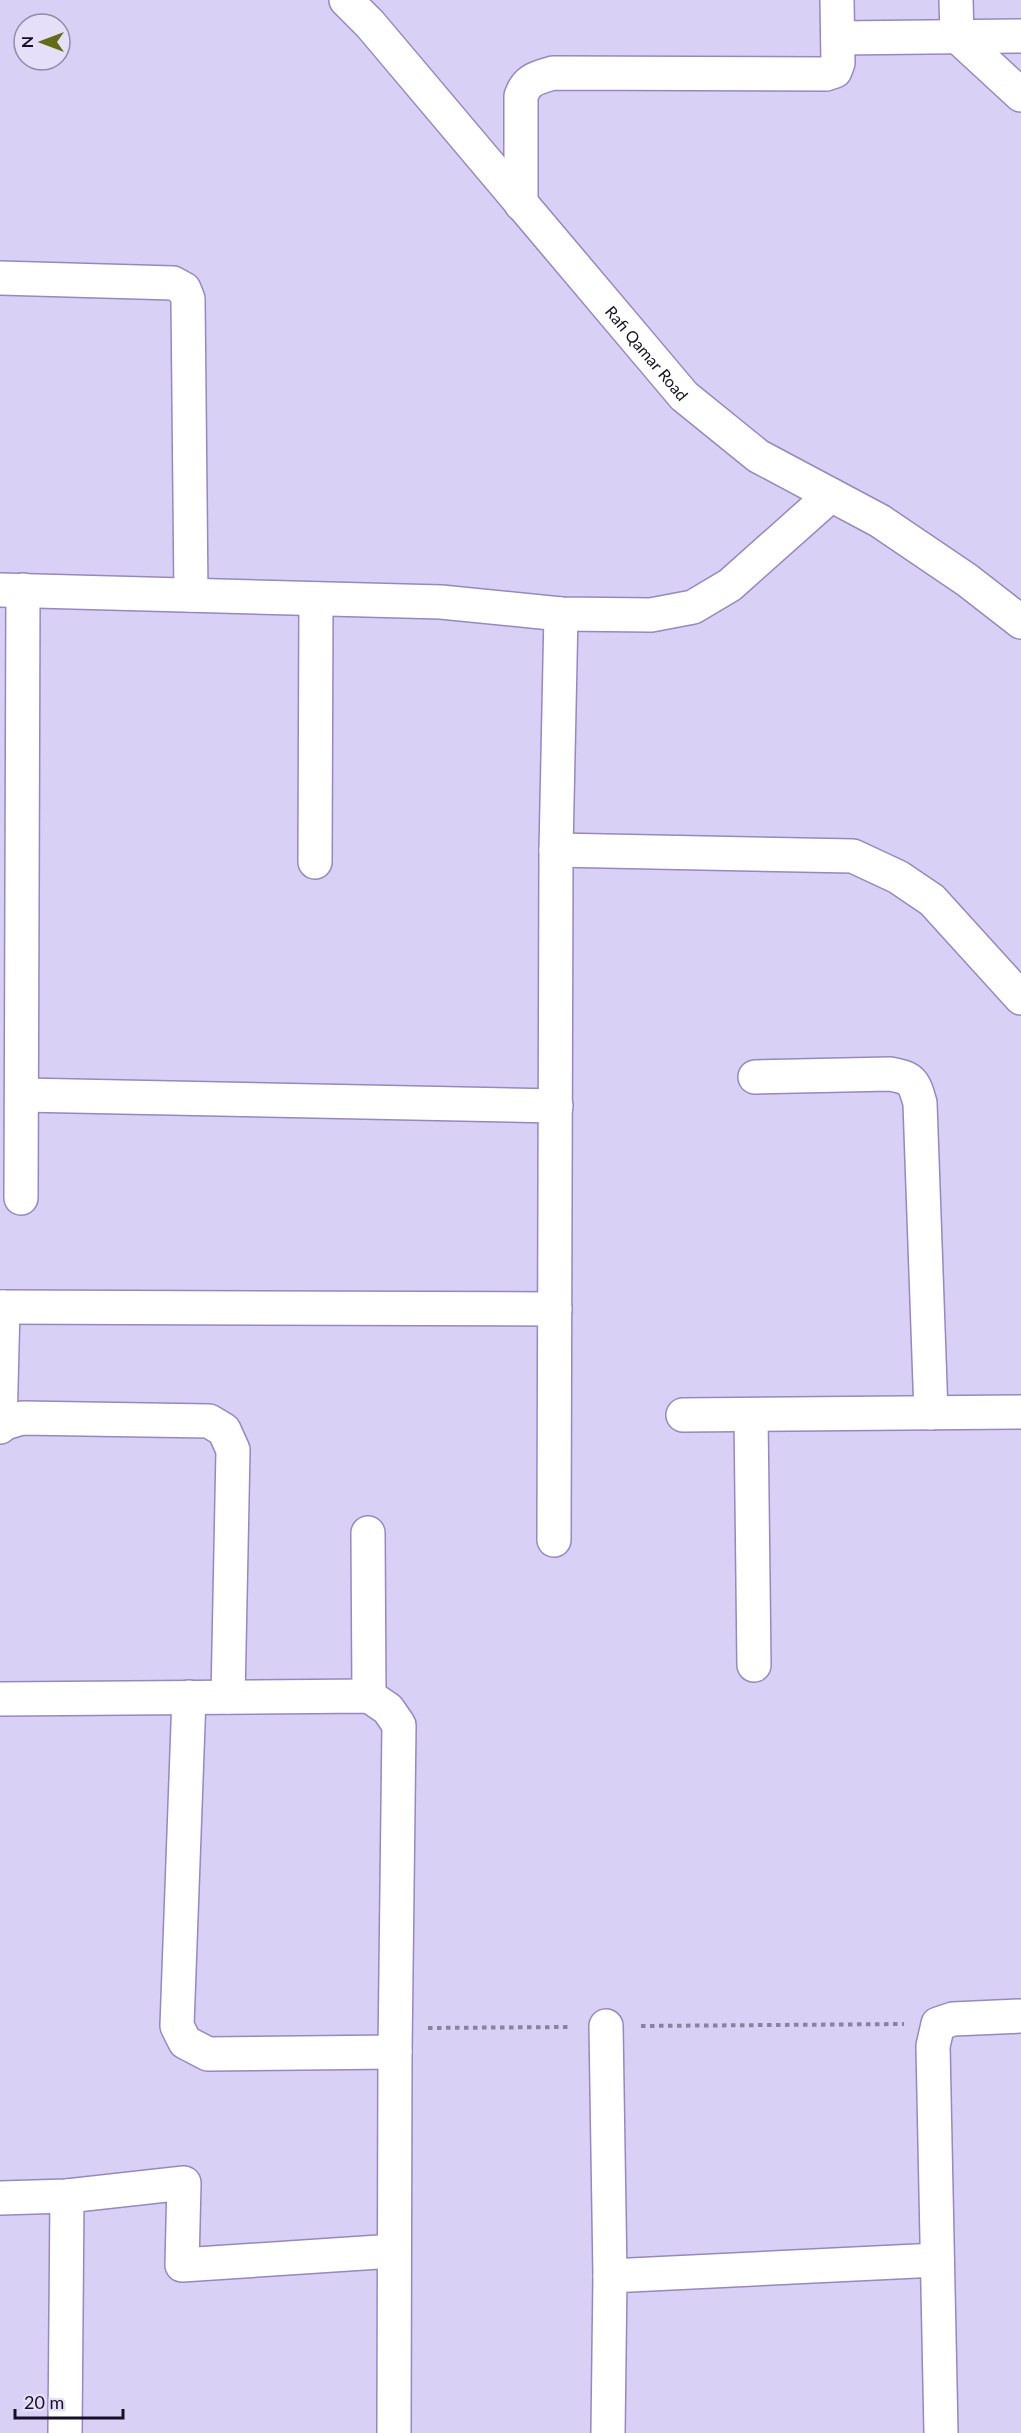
<svg xmlns="http://www.w3.org/2000/svg" width="1021" height="2433" font-family="Lato,sans-serif">
<style>
.lines{fill:none;stroke-linecap:round;stroke-linejoin:round}
.minor-casing{stroke:#9787c2;stroke-width:36}
.tertiary-casing{stroke:#9787c2;stroke-width:36}
.path{stroke:#8a82a1;stroke-width:4;stroke-dasharray:4.5 4.5;stroke-linecap:butt}
.minor{stroke:#fff;stroke-width:33}
.tertiary{stroke:#fff;stroke-width:33}
.labels{text-anchor:middle;dominant-baseline:central;stroke-width:4.5;stroke-linejoin:round;paint-order:stroke}
.street-label{font-size:16px;fill:#160f25;stroke:#e5dff9}
</style>
<rect width="100%" height="100%" fill="#d9d0f6"/>
<g class="lines">
<g class="minor-casing">
<g id="minor">
<path d="M956,0L957,36L1021,95"/>
<path d="M838,38L1021,36"/>
<path d="M521,204V96C527,79 537,78 553,73L826,74L835,71L838,63L837,0"/>
<path d="M0,278L173,283L184,289L188,299L191,595"/>
<path d="M0,590L441,602L561,614L651,615L693,607L730,585L831,495"/>
<path d="M556,850L853,856L898,877L932,900L1021,998"/>
<path d="M315,862L316,599"/>
<path d="M755,1077L890,1074C913,1078 914,1082 920,1103L931,1413"/>
<path d="M23,1095L556,1106"/>
<path d="M21,1198L23,590"/>
<path d="M0,1307L555,1309"/>
<path d="M683,1415L1021,1412"/>
<path d="M751,1415L754,1665"/>
<path d="M2,1424L22,1418L209,1421L224,1430L233,1450L228,1697"/>
<path d="M0,1427L3,1307"/>
<path d="M368,1533L369,1696"/>
<path d="M554,1540L556,850L561,614"/>
<path d="M189,1697L177,2026L185,2042L208,2054L395,2052"/>
<path d="M0,1699L369,1696L388,1709L399,1725L395,2052L394,2433"/>
<path d="M606,2026L610,2276L608,2433"/>
<path d="M0,2198L67,2196L184,2183L182,2265L394,2251"/>
<path d="M610,2276L937,2260"/>
<path d="M65,2433L67,2196"/>
<path d="M941,2433L933,2046L938,2024L953,2019L1021,2016"/>
</g>
</g>
<g class="tertiary-casing">
<g id="tertiary">
<path id="s1" d="M346,0L370,24L684,396L758,456L880,521L967,580L1021,622"/>
</g>
</g>
<g class="path">
<path d="M641,2026L904,2024"/>
<path d="M428,2028L571,2027"/>
</g>
<use href="#minor" class="minor"/>
<use href="#tertiary" class="tertiary"/>
</g>
<g class="labels">
<g class="street-label">
<text stroke="none"><textPath href="#s1" startOffset="464">Rafi Qamar Road</textPath></text>
</g>
</g>
<g transform="translate(42 42) rotate(270)"><circle r="28" fill="#e5dff9" stroke="#928ca4" stroke-width="1.5"/>
<path d="M0-4.5L10 22L0 15L-10 22Z" fill="#626c13"/>
<text y="-9" font-size="16" font-weight="bold" text-anchor="middle" fill="#160f25">N</text>
</g>
<path d="M15 2409v9h108v-9" fill="none" stroke="#160f25" stroke-width="3"/>
<text x="24" y="2409" font-size="18" fill="#160f25" stroke="#e5dff9" stroke-width="4.5" paint-order="stroke">20 m</text>
</svg>
